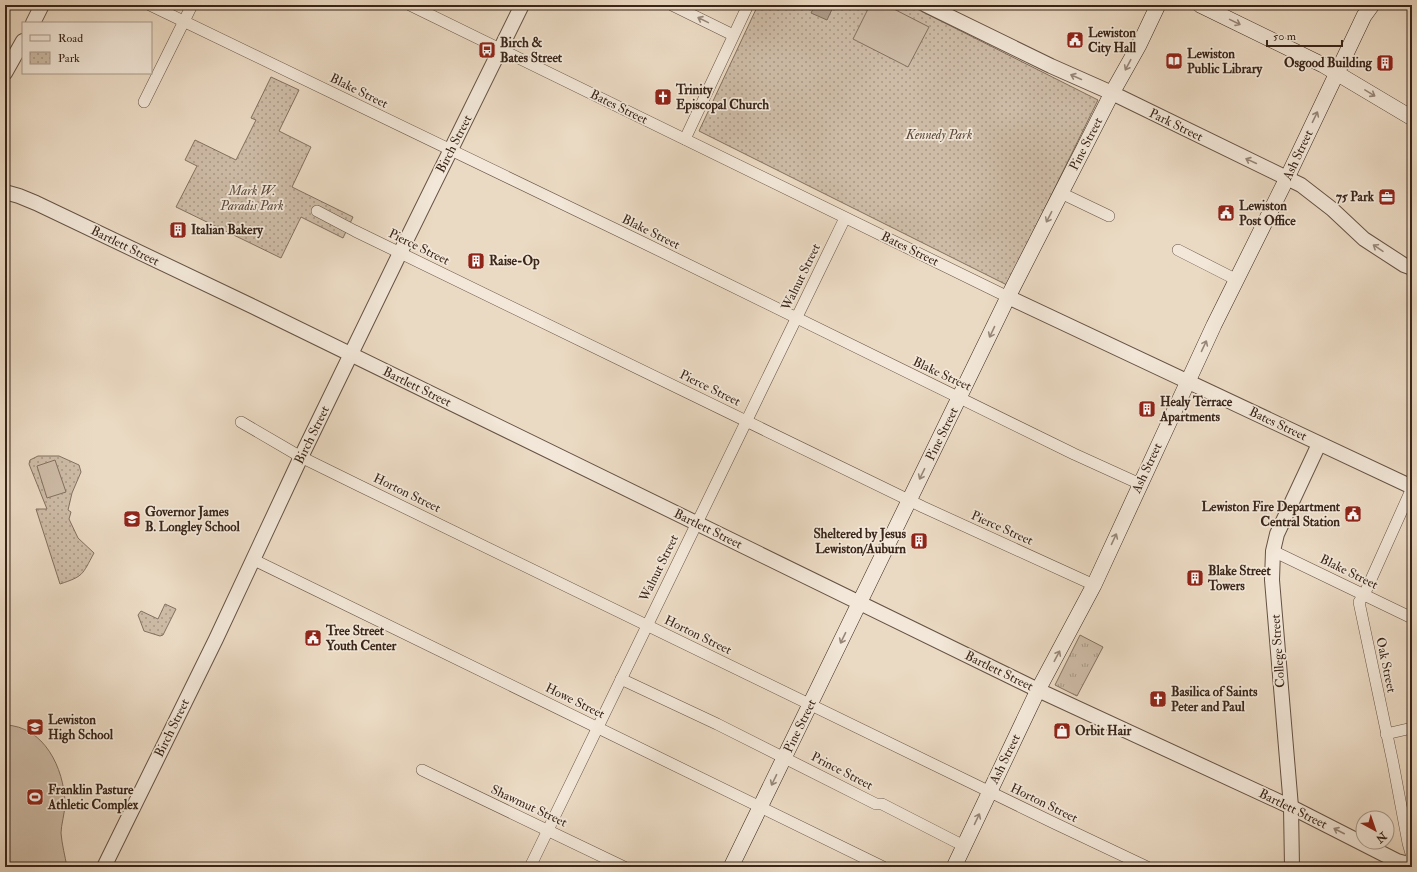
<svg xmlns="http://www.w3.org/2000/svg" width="1417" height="872" font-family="'IM FELL Double Pica',serif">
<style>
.grass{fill:url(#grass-tufts);stroke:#837060}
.park{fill:url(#park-dots);stroke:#837060}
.pitch{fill:#cdbba6;stroke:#837060}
.water{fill:#ae9c89;stroke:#7f6c5c}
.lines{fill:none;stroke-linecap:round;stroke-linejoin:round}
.minor-casing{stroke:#665244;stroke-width:12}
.tertiary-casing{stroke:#665244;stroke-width:16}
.secondary-casing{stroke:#392519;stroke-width:16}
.minor{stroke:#f2e7d8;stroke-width:11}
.tertiary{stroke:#f2e7d8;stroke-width:14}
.secondary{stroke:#f2e7d8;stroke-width:15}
.oneway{stroke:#968678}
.labels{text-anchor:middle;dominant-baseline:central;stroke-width:3.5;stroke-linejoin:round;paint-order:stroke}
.poi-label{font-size:13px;font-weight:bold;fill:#392519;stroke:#f2e7d8;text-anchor:start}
.street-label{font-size:13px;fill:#392519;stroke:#f2e7d8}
.park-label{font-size:13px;font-style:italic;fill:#5e4a3c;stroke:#f2e7d8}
</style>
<defs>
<pattern id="grass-tufts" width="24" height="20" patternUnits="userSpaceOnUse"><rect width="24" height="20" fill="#cdbba6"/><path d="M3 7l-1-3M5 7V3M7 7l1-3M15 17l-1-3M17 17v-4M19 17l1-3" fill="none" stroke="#a79886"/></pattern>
<pattern id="park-dots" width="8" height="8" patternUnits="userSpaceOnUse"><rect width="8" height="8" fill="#cdbba6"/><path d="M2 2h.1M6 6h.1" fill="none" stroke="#a79886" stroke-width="1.8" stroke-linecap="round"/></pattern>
</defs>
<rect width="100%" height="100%" fill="#ebdac3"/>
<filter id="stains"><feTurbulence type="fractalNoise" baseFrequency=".005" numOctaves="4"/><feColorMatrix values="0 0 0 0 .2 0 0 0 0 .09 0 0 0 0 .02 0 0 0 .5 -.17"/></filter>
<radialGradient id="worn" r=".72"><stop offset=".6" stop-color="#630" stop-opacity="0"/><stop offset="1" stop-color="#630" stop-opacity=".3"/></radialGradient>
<path class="grass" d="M1080,635L1103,647L1077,696L1055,685Z"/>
<g class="park">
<path d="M758,5H909L1098,100L1007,285L699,131Z"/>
<path d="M271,77L299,90L279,131L311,147L292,187L353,217L343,238L301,217L281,258L176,207L197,166L185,160L195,140L236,160L256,120L251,118Z"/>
<path d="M38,456H59L79,465L81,472L72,493L68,510L71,512L69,519L78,538L94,553C82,575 84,576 60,584L36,509H47L29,464L30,460Z"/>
<path d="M165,604L176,609L163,635L160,636L144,631L138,615L141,611L158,619Z"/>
</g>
<g class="pitch">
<path d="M870,5H886L929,27L908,67L853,39Z"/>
<path d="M55,460L66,492L47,498L37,466Z"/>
<path d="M5,725C44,726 64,768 65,803C65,813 61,825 61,833C62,845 65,856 67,867H5Z"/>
</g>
<path class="water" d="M815,5H834L827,20L811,13Z"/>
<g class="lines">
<g class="minor-casing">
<g id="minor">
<path d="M150,5L646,244L1074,454L1140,484"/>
<path d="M410,5L1008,297"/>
<path d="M672,5L733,35"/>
<path d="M144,102L192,5"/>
<path d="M685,139L748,5"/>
<path d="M1061,193L1109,216"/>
<path d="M317,211L355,231L923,507L1094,585"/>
<path d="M1178,250L1237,280"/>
<path d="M241,422L301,457L360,486L1052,822L1147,867"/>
<path d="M1412,488L1364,595L1359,602L1393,763L1408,843L1412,857"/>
<path d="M1273,551L1412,618"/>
<path d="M254,560L883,867"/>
<path d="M621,679L717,724L876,804H882L964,846"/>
<path d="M1386,734L1412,728"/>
<path d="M422,770L624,867"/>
<path d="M530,867L845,218"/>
</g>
</g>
<g class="tertiary-casing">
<g id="tertiary">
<path d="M926,5L1051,66L1112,93L1301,185L1332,209L1364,239L1404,265L1412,268"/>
<path d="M33,23L42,5"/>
<path d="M5,73L23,41"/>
<path d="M5,192L19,196L36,203L254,307L1038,690L1291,807L1397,861L1412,865"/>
<path d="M1008,297L1412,487"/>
<path d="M104,867L216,639L301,457L400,253L522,5"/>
<path d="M1292,867L1291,807L1272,580L1273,551L1277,534L1319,444"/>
</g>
</g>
<g class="secondary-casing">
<g id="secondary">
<path d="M1200,5L1323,65L1412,118"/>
<path d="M731,867L1008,297L1112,93L1139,45L1158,5"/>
<path d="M954,867L1038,690L1094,585L1214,325L1287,178L1364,16L1372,5"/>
</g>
</g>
<use href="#minor" class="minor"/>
<use href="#tertiary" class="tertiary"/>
<use href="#secondary" class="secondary"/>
</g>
<defs><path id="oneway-shaft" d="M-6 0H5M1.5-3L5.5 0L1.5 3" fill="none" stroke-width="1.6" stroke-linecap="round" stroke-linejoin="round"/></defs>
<g class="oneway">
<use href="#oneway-shaft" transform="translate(703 20) rotate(-154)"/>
<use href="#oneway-shaft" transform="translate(1235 22) rotate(26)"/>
<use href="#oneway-shaft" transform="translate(1128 65) rotate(118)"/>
<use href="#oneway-shaft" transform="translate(1076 77) rotate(-156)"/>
<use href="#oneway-shaft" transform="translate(1370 93) rotate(31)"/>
<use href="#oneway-shaft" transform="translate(1315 117) rotate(-64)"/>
<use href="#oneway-shaft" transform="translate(1251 161) rotate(-155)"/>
<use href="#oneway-shaft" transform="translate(1049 217) rotate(117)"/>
<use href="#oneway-shaft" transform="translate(1378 248) rotate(-146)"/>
<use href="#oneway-shaft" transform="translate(992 332) rotate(115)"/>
<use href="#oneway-shaft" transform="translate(1204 346) rotate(-65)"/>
<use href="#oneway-shaft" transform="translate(922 474) rotate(116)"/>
<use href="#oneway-shaft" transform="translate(1114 539) rotate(-65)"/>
<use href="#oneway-shaft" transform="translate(843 638) rotate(116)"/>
<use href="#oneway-shaft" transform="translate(1057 656) rotate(-62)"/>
<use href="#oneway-shaft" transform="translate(774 780) rotate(116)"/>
<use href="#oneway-shaft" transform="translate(977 819) rotate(-65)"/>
<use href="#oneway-shaft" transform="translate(1339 831) rotate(-153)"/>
</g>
<defs>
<g id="civic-square" transform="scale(0.9)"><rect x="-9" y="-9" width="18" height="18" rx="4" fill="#8f2418" stroke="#f2e7d8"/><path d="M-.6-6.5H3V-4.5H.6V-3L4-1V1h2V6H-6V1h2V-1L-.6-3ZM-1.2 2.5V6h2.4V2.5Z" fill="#fff"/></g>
<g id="bus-square" transform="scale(0.9)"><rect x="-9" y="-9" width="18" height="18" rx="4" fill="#8f2418" stroke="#f2e7d8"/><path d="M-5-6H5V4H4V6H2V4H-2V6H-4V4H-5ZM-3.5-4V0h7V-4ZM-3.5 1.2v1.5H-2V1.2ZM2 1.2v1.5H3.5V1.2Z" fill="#fff"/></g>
<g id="library-square" transform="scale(0.9)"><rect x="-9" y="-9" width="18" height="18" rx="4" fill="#8f2418" stroke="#f2e7d8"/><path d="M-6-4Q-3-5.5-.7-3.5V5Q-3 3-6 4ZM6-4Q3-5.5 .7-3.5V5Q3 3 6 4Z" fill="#fff"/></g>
<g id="building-square" transform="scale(0.9)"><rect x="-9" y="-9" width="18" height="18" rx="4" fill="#8f2418" stroke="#f2e7d8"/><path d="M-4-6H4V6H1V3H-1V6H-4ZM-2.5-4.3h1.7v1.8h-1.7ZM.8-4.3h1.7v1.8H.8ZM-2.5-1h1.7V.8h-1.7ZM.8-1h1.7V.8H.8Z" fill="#fff"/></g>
<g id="church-square" transform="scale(0.9)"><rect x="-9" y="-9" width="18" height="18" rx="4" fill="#8f2418" stroke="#f2e7d8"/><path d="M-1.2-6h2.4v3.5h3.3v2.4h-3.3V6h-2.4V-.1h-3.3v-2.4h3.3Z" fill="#fff"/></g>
<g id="office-square" transform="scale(0.9)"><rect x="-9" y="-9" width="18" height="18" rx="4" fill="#8f2418" stroke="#f2e7d8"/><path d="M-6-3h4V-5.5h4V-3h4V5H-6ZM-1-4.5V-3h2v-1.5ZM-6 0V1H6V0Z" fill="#fff"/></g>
<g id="school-square" transform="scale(0.9)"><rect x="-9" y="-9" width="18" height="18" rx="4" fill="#8f2418" stroke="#f2e7d8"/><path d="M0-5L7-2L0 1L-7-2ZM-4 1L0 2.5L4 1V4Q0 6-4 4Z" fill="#fff"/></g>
<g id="shop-square" transform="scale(0.9)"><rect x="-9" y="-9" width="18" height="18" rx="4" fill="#8f2418" stroke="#f2e7d8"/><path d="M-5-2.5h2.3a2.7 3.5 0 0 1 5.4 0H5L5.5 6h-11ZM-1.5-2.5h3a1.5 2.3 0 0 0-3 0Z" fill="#fff"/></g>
<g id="stadium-square" transform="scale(0.9)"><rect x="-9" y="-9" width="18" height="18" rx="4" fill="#8f2418" stroke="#f2e7d8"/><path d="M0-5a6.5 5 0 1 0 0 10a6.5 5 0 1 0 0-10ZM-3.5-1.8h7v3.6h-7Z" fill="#fff"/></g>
</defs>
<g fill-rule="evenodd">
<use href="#civic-square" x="1075" y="40"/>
<use href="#bus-square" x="487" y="50"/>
<use href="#library-square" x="1174" y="61"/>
<use href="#building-square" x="1385" y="63"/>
<use href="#church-square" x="663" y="97"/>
<use href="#office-square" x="1387" y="197"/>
<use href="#civic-square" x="1226" y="213"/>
<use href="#building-square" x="178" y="230"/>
<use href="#building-square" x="476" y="261"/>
<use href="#building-square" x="1147" y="409"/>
<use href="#civic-square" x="1353" y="514"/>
<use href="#school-square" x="132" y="519"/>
<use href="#building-square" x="919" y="541"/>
<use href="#building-square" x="1195" y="578"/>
<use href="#civic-square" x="313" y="638"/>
<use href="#church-square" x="1158" y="699"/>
<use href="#school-square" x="35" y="727"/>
<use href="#shop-square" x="1062" y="731"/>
<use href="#stadium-square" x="35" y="797"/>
</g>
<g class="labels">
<g class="poi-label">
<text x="1088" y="33">Lewiston<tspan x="1088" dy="15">City Hall</tspan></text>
<text x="500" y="43">Birch &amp;<tspan x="500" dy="15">Bates Street</tspan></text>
<text x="1187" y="54">Lewiston<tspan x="1187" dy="15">Public Library</tspan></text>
<text x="1372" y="63" text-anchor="end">Osgood Building</text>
<text x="676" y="90">Trinity<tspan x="676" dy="15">Episcopal Church</tspan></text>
<text x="1374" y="197" text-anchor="end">75 Park</text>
<text x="1239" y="206">Lewiston<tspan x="1239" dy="15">Post Office</tspan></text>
<text x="191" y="230">Italian Bakery</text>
<text x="489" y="261">Raise-Op</text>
<text x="1160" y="402">Healy Terrace<tspan x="1160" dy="15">Apartments</tspan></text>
<text x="1340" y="507" text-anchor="end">Lewiston Fire Department<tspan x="1340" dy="15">Central Station</tspan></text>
<text x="145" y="512">Governor James<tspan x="145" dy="15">B. Longley School</tspan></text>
<text x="906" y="534" text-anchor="end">Sheltered by Jesus<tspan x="906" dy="15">Lewiston/Auburn</tspan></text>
<text x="1208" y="571">Blake Street<tspan x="1208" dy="15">Towers</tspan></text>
<text x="326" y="631">Tree Street<tspan x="326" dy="15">Youth Center</tspan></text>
<text x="1171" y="692">Basilica of Saints<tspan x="1171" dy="15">Peter and Paul</tspan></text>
<text x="48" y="720">Lewiston<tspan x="48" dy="15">High School</tspan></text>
<text x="1075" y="731">Orbit Hair</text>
<text x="48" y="790">Franklin Pasture<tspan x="48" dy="15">Athletic Complex</tspan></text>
</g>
<g class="street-label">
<text transform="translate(359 91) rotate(26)">Blake Street</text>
<text transform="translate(619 107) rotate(26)">Bates Street</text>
<text transform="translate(1176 125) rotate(26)">Park Street</text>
<text transform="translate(454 144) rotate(-63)">Birch Street</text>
<text transform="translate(1086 144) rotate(-63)">Pine Street</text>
<text transform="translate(1298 155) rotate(-65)">Ash Street</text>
<text transform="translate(651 232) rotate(26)">Blake Street</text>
<text transform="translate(125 246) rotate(26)">Bartlett Street</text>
<text transform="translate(419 247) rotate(26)">Pierce Street</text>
<text transform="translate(910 249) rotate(26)">Bates Street</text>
<text transform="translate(801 277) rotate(-64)">Walnut Street</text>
<text transform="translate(942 374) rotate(25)">Blake Street</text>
<text transform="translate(417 387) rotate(26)">Bartlett Street</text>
<text transform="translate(710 388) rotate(26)">Pierce Street</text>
<text transform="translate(1278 424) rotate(25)">Bates Street</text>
<text transform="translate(942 434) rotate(-64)">Pine Street</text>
<text transform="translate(312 435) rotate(-64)">Birch Street</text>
<text transform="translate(1147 468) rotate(-65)">Ash Street</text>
<text transform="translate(407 493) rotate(26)">Horton Street</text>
<text transform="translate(1002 528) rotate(24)">Pierce Street</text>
<text transform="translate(708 529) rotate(26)">Bartlett Street</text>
<text transform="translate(659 568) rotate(-64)">Walnut Street</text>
<text transform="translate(1349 572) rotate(26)">Blake Street</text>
<text transform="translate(698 635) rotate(26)">Horton Street</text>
<text transform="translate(1278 651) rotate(-94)">College Street</text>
<text transform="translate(1386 665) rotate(78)">Oak Street</text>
<text transform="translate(999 671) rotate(26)">Bartlett Street</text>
<text transform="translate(575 701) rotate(26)">Howe Street</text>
<text transform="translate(800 726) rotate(-64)">Pine Street</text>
<text transform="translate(172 728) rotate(-64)">Birch Street</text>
<text transform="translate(1005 759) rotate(-64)">Ash Street</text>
<text transform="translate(842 771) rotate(27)">Prince Street</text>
<text transform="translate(1044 803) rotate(26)">Horton Street</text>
<text transform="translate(529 806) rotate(25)">Shawmut Street</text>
<text transform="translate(1293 809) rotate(26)">Bartlett Street</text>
</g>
<g class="park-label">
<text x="939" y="135">Kennedy Park</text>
<text x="252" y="191">Mark W.<tspan x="252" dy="15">Paradis Park</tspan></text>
</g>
</g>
<rect width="1417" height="872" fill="none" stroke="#ebdac3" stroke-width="20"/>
<rect x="6" y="6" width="1405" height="860" fill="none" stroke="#392519" stroke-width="2"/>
<rect x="10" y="10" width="1397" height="852" fill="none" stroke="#392519"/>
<rect x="22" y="22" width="130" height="52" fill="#f2e7d8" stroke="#a8998c"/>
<rect x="30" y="35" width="20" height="6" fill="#f2e7d8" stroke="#a8998c"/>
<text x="58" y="42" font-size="12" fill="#392519">Road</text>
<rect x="30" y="52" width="20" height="12" fill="url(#park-dots)" stroke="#a8998c"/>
<text x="58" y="62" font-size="12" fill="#392519">Park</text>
<g transform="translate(1375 830) rotate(140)"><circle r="19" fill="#f2e7d8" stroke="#a8998c"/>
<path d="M0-3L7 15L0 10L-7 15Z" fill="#8f2418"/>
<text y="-6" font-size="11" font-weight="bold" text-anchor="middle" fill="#392519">N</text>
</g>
<path d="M1267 40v6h75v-6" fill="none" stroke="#392519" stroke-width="2"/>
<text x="1273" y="40" font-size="12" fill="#392519" stroke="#f2e7d8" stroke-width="3" paint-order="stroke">50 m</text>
<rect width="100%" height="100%" filter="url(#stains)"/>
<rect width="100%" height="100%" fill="url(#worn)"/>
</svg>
